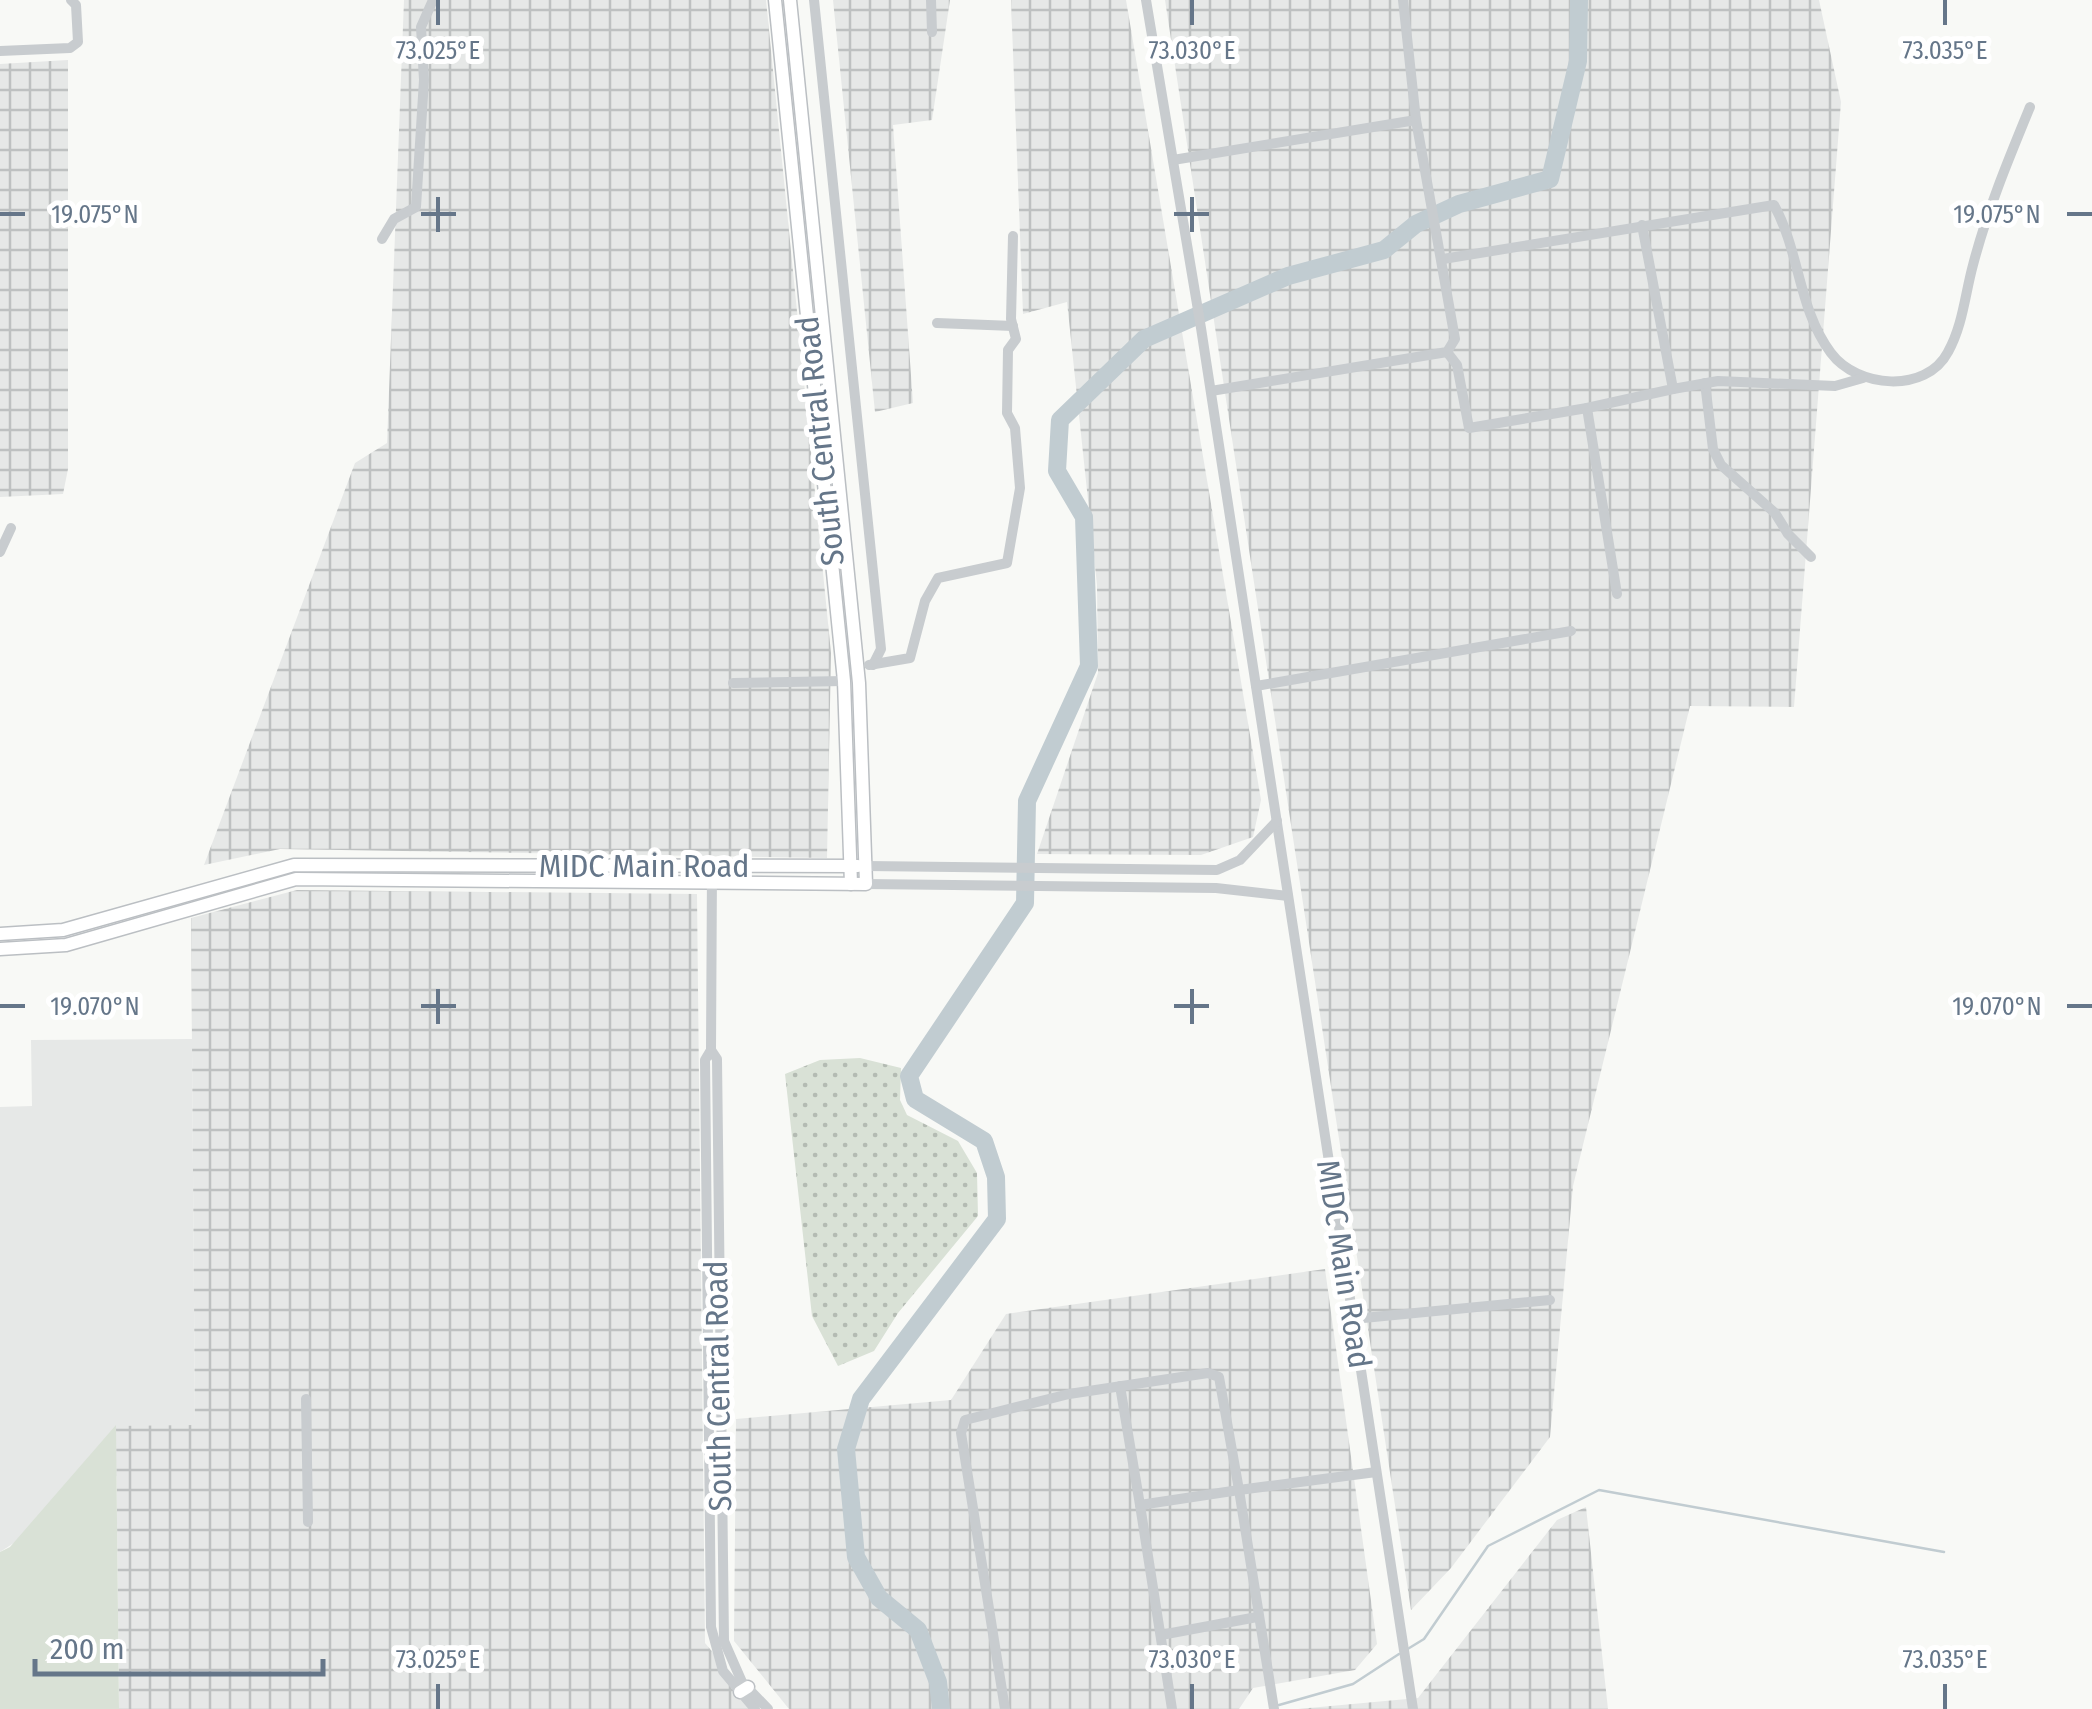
<svg xmlns="http://www.w3.org/2000/svg" width="2092" height="1709" font-family="'Fira Sans Condensed',sans-serif">
<style>
.built{fill:#e6e8e7}
.industrial{fill:url(#industrial-grid)}
.grass{fill:#d9e1d6}
.park{fill:url(#park-dots)}
.lines{fill:none;stroke-linecap:round;stroke-linejoin:round}
.stream{stroke:#c1ccd1;stroke-width:2.5}
.river{stroke:#c1ccd1;stroke-width:18}
.major-casing{stroke:#bbbfc3;stroke-width:15}
.minor{stroke:#c8cccf;stroke-width:10}
.major{stroke:#fff;stroke-width:12}
.ticks{fill:none;stroke:#657689;stroke-width:4}
.labels{text-anchor:middle;dominant-baseline:central;stroke-width:10;stroke-linejoin:round;paint-order:stroke}
.street-label{font-size:32px;fill:#657689;stroke:#fff}
.ticks-label{font-size:25px;text-anchor:middle;fill:#657689;stroke:#fff;stroke-width:10;stroke-linejoin:round;paint-order:stroke}
</style>
<defs>
<pattern id="industrial-grid" width="8" height="8" patternUnits="userSpaceOnUse" patternTransform="scale(2.5)"><rect width="8" height="8" fill="#e6e8e7"/><path d="M0 4h8M4 0v8" fill="none" stroke="#bec1c1"/></pattern>
<pattern id="park-dots" width="8" height="8" patternUnits="userSpaceOnUse" patternTransform="scale(2.5)"><rect width="8" height="8" fill="#d9e1d6"/><path d="M2 2h.1M6 6h.1" fill="none" stroke="#b4bbb3" stroke-width="1.8" stroke-linecap="round"/></pattern>
</defs>
<rect width="100%" height="100%" fill="#f8f9f6"/>
<path class="built" d="M192,1039L195,1425L0,1552V1107L32,1106L31,1040Z"/>
<g class="industrial">
<path d="M404,0H766L831,653L827,858L280,849L204,865L355,463L387,443Z"/>
<path d="M833,0H950L932,120L893,125L913,403L875,412Z"/>
<path d="M1011,0H1126L1261,800L1253,837L1201,855L1037,854L1098,673L1097,585L1067,302L1023,314Z"/>
<path d="M1165,0H1819L1841,102L1794,707L1690,706L1573,1186L1550,1437L1451,1568L1411,1610Z"/>
<path d="M68,60V469L63,494L0,497V64Z"/>
<path d="M297,890L697,894L705,1643L760,1709H119L116,1426L195,1425L191,918Z"/>
<path d="M1325,1269L1377,1644L1355,1670L1253,1688L1239,1709H789L734,1641L736,1419L951,1400L1006,1314Z"/>
<path d="M1586,1507L1608,1709H1298L1418,1698L1557,1520Z"/>
</g>
<path class="grass" d="M116,1425L119,1709H0V1552L10,1547Z"/>
<path class="park" d="M860,1058L901,1068L900,1100L907,1115L958,1141L977,1173L978,1216L898,1313L874,1351L838,1366L812,1316L785,1074L820,1060Z"/>
<g class="lines">
<g class="stream">
<path d="M1406,1650L1424,1639L1488,1546L1599,1490L1944,1552"/>
<path d="M1279,1705L1353,1684L1399,1654"/>
</g>
<path class="river" d="M941,1709L938,1682L918,1630L879,1598L856,1557L846,1449L861,1399L997,1219L996,1177L984,1141L915,1099L909,1076L1025,903L1027,801L1089,666L1084,517L1057,471L1060,420L1144,339L1288,276L1384,250L1416,224L1459,204L1550,179L1578,61L1579,0"/>
<g class="major-casing">
<g id="major">
<path d="M775,0L844,681L851,884"/>
<path d="M0,934L63,930L294,865L858,866"/>
<path d="M0,949L66,945L296,879L866,884L859,683L790,0"/>
<path d="M740,1692L748,1687"/>
</g>
</g>
<g class="minor">
<path d="M814,0L881,649L873,665"/>
<path d="M931,0L932,32"/>
<path d="M1146,0L1201,328L1413,1709"/>
<path d="M0,51L70,48L78,42L76,5L71,0"/>
<path d="M1173,160L1416,120L1403,0"/>
<path d="M382,239L394,219L416,207L424,80L421,27L433,0"/>
<path d="M1443,259L1774,205C1800,252 1798,309 1831,353C1857,388 1926,394 1948,352C1963,325 1965,294 1973,265C1987,211 2009,158 2030,107"/>
<path d="M937,323L1013,326"/>
<path d="M1447,352L1457,365L1469,428L1587,408"/>
<path d="M1705,383L1713,449L1721,465L1775,513L1788,534L1811,557"/>
<path d="M1673,389L1718,381L1835,386L1863,378"/>
<path d="M1211,391L1447,352L1455,339L1416,120"/>
<path d="M0,552L11,528"/>
<path d="M1617,594L1587,408L1673,389L1642,225"/>
<path d="M869,665L910,658L925,601L938,578L1007,563L1020,488L1015,428L1007,413L1008,350L1016,339L1011,319L1013,236"/>
<path d="M733,683L844,681"/>
<path d="M1256,686L1571,631"/>
<path d="M866,866L1217,870L1240,860L1277,821"/>
<path d="M712,868L711,1050L705,1060L711,1627L723,1671L755,1709"/>
<path d="M866,884L1216,888L1288,896"/>
<path d="M711,1050L717,1059L724,1641L742,1682L768,1709"/>
<path d="M1353,1319L1550,1300"/>
<path d="M1120,1386L1140,1505"/>
<path d="M306,1399L308,1522"/>
<path d="M1161,1635L1257,1617"/>
<path d="M1005,1709L961,1433L965,1420L1069,1394L1208,1373L1219,1377L1239,1490L1376,1472"/>
<path d="M1172,1709L1140,1505L1239,1490L1274,1709"/>
</g>
<use href="#major" class="major"/>
</g>
<path class="ticks" d="M438,0V25M1192,0V25M1945,0V25M438,197V232M1192,197V232M0,214H25M421,214H456M1174,214H1209M2067,214H2092M438,989V1024M1192,989V1024M0,1006H25M421,1006H456M1174,1006H1209M2067,1006H2092M438,1684V1709M1192,1684V1709M1945,1684V1709"/>
<g class="labels">
<g class="street-label">
<text transform="translate(820 441) rotate(-96)">South Central Road</text>
<text x="644" y="866">MIDC Main Road</text>
<text transform="translate(1344 1264) rotate(81)">MIDC Main Road</text>
<text transform="translate(718 1386) rotate(-91)">South Central Road</text>
</g>
</g>
<g class="ticks-label">
<text x="438" y="59">73.025°E</text>
<text x="1192" y="59">73.030°E</text>
<text x="1945" y="59">73.035°E</text>
<text x="95" y="223">19.075°N</text>
<text x="1997" y="223">19.075°N</text>
<text x="95" y="1015">19.070°N</text>
<text x="1997" y="1015">19.070°N</text>
<text x="438" y="1668">73.025°E</text>
<text x="1192" y="1668">73.030°E</text>
<text x="1945" y="1668">73.035°E</text>
</g>
<path d="M35 1659v15h288v-15" fill="none" stroke="#657689" stroke-width="5"/>
<text x="50" y="1659" font-size="30" fill="#657689" stroke="#ffffff" stroke-width="8" paint-order="stroke">200 m</text>
</svg>
